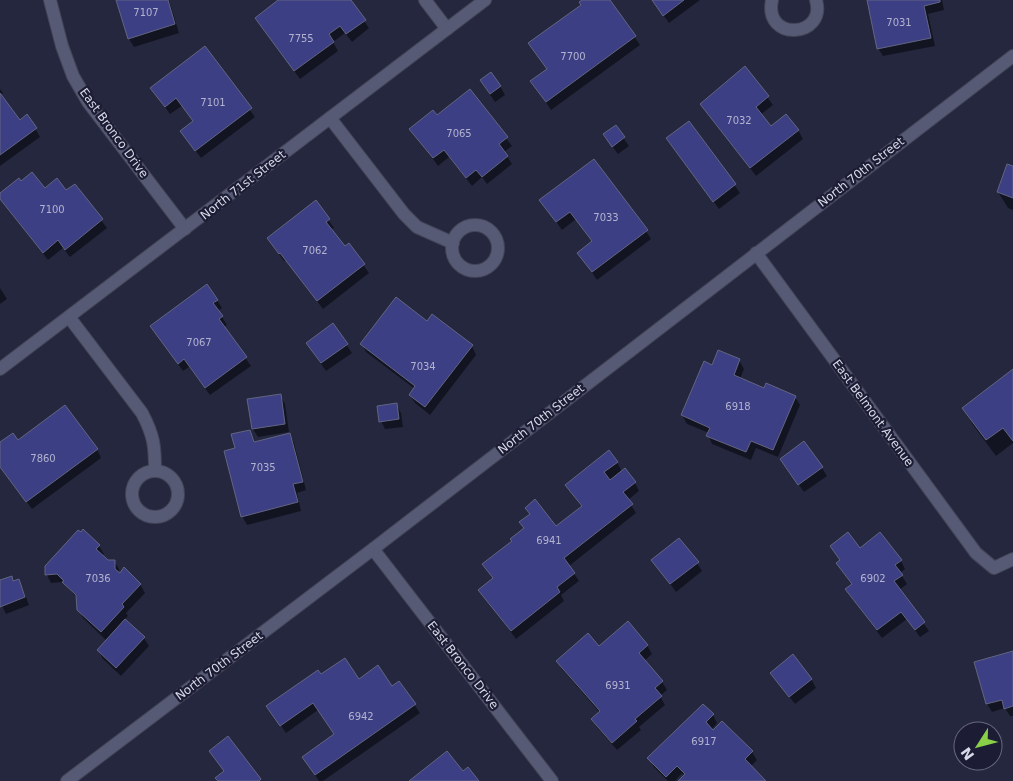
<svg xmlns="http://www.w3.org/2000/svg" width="1013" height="781" font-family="'DejaVu Sans',sans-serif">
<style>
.shadow{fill:#0007}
.building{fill:#3d3f84;stroke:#626580}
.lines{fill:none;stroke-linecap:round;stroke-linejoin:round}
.minor-casing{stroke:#434458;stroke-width:14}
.minor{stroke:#575a74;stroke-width:12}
.labels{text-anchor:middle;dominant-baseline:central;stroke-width:4.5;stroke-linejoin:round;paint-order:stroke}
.number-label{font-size:10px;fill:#b1b3d0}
.street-label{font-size:12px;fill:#d8daea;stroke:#1c1d34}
</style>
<rect width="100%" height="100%" fill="#25273e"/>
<g class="shadow">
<path d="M117,0H169L179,33L134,47L129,39Z"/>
<path d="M281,0H349L369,28L352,42L345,33L333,42L338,51L300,79L256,18Z"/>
<path d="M584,0H609L640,45L551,110L532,81L548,69Z"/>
<path d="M652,0H700L669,23Z"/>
<path d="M868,0H942L944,10L928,14L935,46L883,56L878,48Z"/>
<path d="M205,48L255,117L201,158L187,139L194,122L182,106L170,114L157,96Z"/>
<path d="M745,68L773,105L760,115L770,128L798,130L803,139L756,176L702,105Z"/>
<path d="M481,81L500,86L505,95L495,102Z"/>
<path d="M0,89L3,93L0,95L19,121L35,128L40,137L0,166Z"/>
<path d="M470,91L512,146L504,152L512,164L487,184L482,177L472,186L449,157L438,166L411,129L437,117Z"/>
<path d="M689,122L740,193L719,209L667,138Z"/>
<path d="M615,126L629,146L618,154L604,135Z"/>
<path d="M1013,168V210L1008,208L998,192Z"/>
<path d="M75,186L107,228L70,257L63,248L48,260L4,204L0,194L45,190L66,192Z"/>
<path d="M541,200L646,231L651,239L597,280L579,253L593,242L576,219L562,230Z"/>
<path d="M316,202L334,228L331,230L345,248L349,245L369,273L323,309L286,260L284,261L268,239Z"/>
<path d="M0,288L7,299L0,304Z"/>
<path d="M217,300L222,308L218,311L227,325L224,327L251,366L210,395L189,367L183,371L152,327Z"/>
<path d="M428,322L472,346L476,355L430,415L415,403L410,395L415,389L366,352L362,344Z"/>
<path d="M333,325L352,353L326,371L312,351Z"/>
<path d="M739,360L744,369L740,379L765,390L795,397L800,405L778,457L756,448L751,460L712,444L708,435L709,433L687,424L682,415L712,367Z"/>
<path d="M1013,371V443L996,456L973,425L963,408Z"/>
<path d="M280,396L285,404L289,432L258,437L253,429L249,400Z"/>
<path d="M396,404L401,413L403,427L385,429L381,421Z"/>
<path d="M250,431L255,443L290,434L294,443L306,490L297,493L301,511L247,525L242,516L237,449Z"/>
<path d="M18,442L97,449L101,458L32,509L0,467V444Z"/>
<path d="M617,462L622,472L635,483L639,491L628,500L636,513L569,566L579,581L561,595L564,601L516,639L480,590L493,579L484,565L513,541L525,529L530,515L526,508L556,527L582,507L572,493Z"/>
<path d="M786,467L822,468L827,476L804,492Z"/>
<path d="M99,546L104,554L102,556L107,561H114L119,569V575L140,584L145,593L126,613L128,616L124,620L144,638L149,646L121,676L103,659L98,650L107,641L83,618L78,610V599L63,582L51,583L47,575L46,566Z"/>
<path d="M859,550L901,561L905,569L900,573L907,584L899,590L929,631L920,637L907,619L882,638L852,598L847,590L852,585L837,564Z"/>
<path d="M653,560L697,563L702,571L676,592Z"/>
<path d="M11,578L14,582L19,580L29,605L6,614L0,602V582Z"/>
<path d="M647,645L652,654L644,661L662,682L667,690L660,696L665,705L639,727L641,730L617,750L597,727L592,719L600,713L562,669L558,661L599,648Z"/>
<path d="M1013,653V716H1010L1005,708L992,712L987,704Z"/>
<path d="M771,673L811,679L816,688L795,704Z"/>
<path d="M321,676L359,680L392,687L399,682L420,713L323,781H319L308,765L335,735L318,710L286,733L273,714Z"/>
<path d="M713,715L717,723L711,730L713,732L722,722L752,752L757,760L750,767L764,781H680L685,776L682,773L675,781H668L654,767L649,758Z"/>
</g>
<g class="building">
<path d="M116,0H168L175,24L128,39Z"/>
<path d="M278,0H351L366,20L346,34L340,26L329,34L334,42L294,71L255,18Z"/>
<path d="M582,0H610L636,36L546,102L530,81L547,69L528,43L581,5L579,2Z"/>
<path d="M652,0H684L663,16Z"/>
<path d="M867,0H940V2L924,6L931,38L877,49Z"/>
<path d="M205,46L252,108L195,151L180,131L193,121L176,98L165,107L150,88Z"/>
<path d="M745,66L769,96L756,107L771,126L786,114L799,130L750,168L700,104Z"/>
<path d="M491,72L501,86L490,94L480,80Z"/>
<path d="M470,89L508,137L499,144L508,156L482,177L476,170L466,178L444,150L433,158L409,129L433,110L437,115Z"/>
<path d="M0,93L20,120L27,114L37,128L0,155Z"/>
<path d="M689,121L736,184L713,202L666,138Z"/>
<path d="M616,125L625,137L612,147L603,134Z"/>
<path d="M594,159L648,230L592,272L577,253L592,241L570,212L556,222L539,200Z"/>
<path d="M1007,164L1013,166V198L997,192Z"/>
<path d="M32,172L45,188L57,178L66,190L75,184L103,219L65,250L58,240L43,253L0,199V193L19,178L21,181Z"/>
<path d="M316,200L330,219L326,222L345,246L349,243L365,264L317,301L280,253L279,254L267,238Z"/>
<path d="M207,284L218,300L213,303L223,316L219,319L247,357L205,388L184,359L178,364L150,326Z"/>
<path d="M396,297L427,321L432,314L473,345L425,407L409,395L415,386L360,344Z"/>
<path d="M333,323L348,344L321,363L306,343Z"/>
<path d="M718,350L740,359L734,375L764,388L766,383L796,396L773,450L751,441L746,452L706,436L710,428L681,415L704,361L712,365Z"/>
<path d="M1013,369V441L1003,428L986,440L962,408Z"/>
<path d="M281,394L285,424L252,429L247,399Z"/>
<path d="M397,403L399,419L379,422L377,406Z"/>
<path d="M65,405L98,449L26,502L0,467V442L13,433L18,440Z"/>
<path d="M250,430L254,442L290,433L303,482L293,484L298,502L241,517L224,451L235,448L231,434Z"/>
<path d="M804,441L823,467L798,485L780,459Z"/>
<path d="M609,450L618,462L604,472L610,480L625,468L636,482L623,492L633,504L564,558L575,573L557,587L560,592L511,631L478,590L493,578L482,564L512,541L510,539L524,528L519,522L530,514L525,508L535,499L556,526L582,506L565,485Z"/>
<path d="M83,529L100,545L96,549L108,560H115V569L120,573L124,567L141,584L122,604L124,607L101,632L77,610L76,595L62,582L64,581L57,574L45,575V566L78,530L81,532Z"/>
<path d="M848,532L860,548L880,532L902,560L895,565L903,575L894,581L925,622L915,630L901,612L877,630L845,589L852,584L836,563L840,560L830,546Z"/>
<path d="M679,538L699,562L670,584L651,560Z"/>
<path d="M12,576L13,581L19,579L25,597L0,607V580Z"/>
<path d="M125,619L145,637L116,668L97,650Z"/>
<path d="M628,621L648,645L639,653L663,681L655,688L662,696L635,719L637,721L612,743L591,719L600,711L556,661L588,633L599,646Z"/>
<path d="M1013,651V706L1004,709L1002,700L986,704L974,662Z"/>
<path d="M793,654L812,679L789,697L770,673Z"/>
<path d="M345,658L359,679L378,665L392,686L399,681L416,704L315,775L302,757L334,734L313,703L280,726L266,706L318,670L321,674Z"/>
<path d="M703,704L714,714L706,722L713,730L722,721L753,751L745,759L766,781H678L685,774L677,766L666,777L647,758Z"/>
<path d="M228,736L261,779L259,781H218L215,778L224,771L209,751Z"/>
<path d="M447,751L463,771L468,767L479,781H409Z"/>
</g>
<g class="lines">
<g class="minor-casing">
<g id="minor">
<path d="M50,0L62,46L73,76L88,102L185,229"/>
<path d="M425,0L447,29"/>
<path d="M772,0C763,42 827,38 816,0"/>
<path d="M330,118L404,214L417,227L453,243"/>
<circle cx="475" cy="248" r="23"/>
<path d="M756,253L976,553L994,568L1013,559"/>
<path d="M69,317L142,413C154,436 155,446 155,471"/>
<path d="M0,369L485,0"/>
<circle cx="155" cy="494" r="23"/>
<path d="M373,549L552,781"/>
<path d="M67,781L373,549L1013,56"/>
</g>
</g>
<use href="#minor" class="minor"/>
</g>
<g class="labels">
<g class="number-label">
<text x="146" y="12">7107</text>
<text x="899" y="22">7031</text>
<text x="301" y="38">7755</text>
<text x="573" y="56">7700</text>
<text x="213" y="102">7101</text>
<text x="739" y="120">7032</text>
<text x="459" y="133">7065</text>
<text x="52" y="209">7100</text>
<text x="606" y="217">7033</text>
<text x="315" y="250">7062</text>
<text x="199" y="342">7067</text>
<text x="423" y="366">7034</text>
<text x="738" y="406">6918</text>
<text x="43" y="458">7860</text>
<text x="263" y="467">7035</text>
<text x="549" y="540">6941</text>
<text x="98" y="578">7036</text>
<text x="873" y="578">6902</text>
<text x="618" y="685">6931</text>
<text x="361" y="716">6942</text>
<text x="704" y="741">6917</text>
</g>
<g class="street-label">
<text transform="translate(114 133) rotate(54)">East Bronco Drive</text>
<text transform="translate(861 172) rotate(-38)">North 70th Street</text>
<text transform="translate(243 185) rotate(-38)">North 71st Street</text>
<text transform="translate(873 413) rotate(54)">East Belmont Avenue</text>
<text transform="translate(541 419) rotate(-38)">North 70th Street</text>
<text transform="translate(463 665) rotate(52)">East Bronco Drive</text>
<text transform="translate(219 666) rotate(-37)">North 70th Street</text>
</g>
</g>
<g transform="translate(978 746) rotate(234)"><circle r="24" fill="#1c1d34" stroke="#67697d"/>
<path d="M0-4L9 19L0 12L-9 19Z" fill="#89cf48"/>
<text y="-8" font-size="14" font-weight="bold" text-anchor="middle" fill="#d8daea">N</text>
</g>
</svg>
